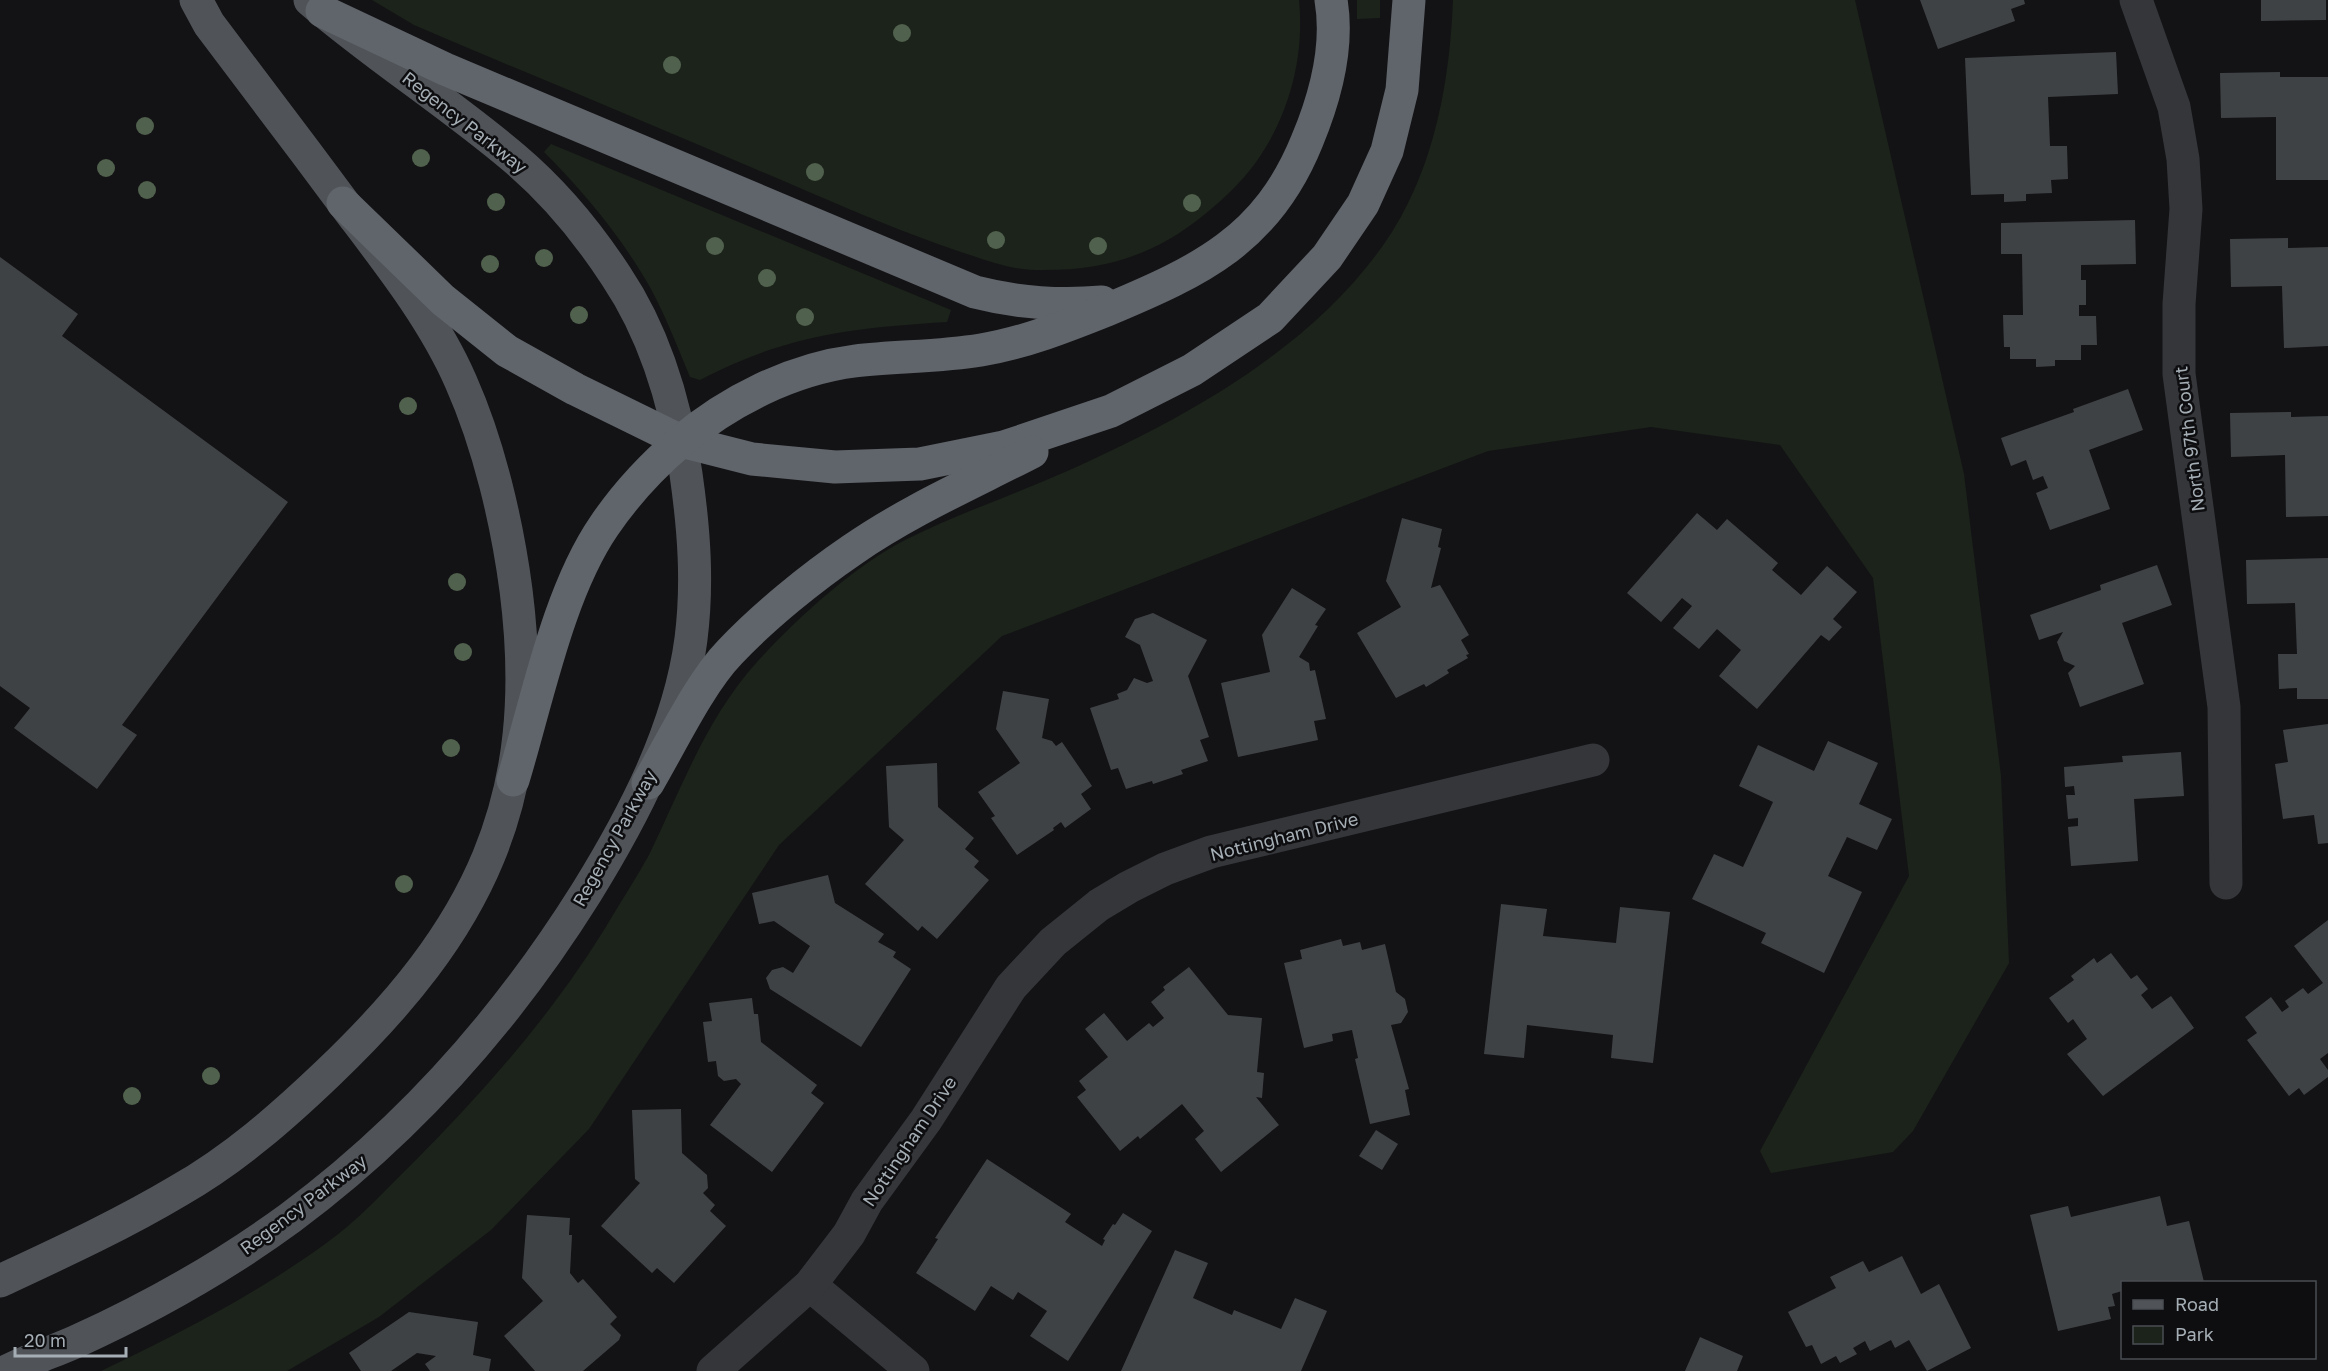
<svg xmlns="http://www.w3.org/2000/svg" width="2328" height="1371" font-family="'Golos Text',sans-serif">
<style>
.green{fill:#1c231b}
.building{fill:#3f4245}
.lines{fill:none;stroke-linecap:round;stroke-linejoin:round}
.minor{stroke:#34363a;stroke-width:33}
.major{stroke:#505459;stroke-width:33}
.highway{stroke:#60656b;stroke-width:33}
.tree{fill:#50614d}
.labels{text-anchor:middle;dominant-baseline:central;stroke-width:5;stroke-linejoin:round;paint-order:stroke}
.street-label{font-size:18px;fill:#a5aeb5;stroke:#0e0e10}
</style>
<rect width="100%" height="100%" fill="#131315"/>
<g class="green">
<path d="M372,0H1299C1306,67 1282,141 1233,189C1173,248 1118,272 1034,270C1007,269 983,259 958,251C908,234 858,213 809,192C698,144 587,98 475,51L414,25Z"/>
<path d="M1357,0H1380V18L1357,19Z"/>
<path d="M1453,0H1855L1964,474L2001,776L2009,963L1913,1131L1893,1152L1771,1173L1760,1151L1909,876L1873,578L1780,445L1651,427L1488,451L1002,636L779,845L589,1129L491,1230L379,1317L287,1371H101C182,1332 265,1290 337,1235C363,1215 386,1189 410,1166C486,1090 558,1008 613,915C625,895 638,875 649,855C681,789 707,717 757,662C795,620 854,566 905,540C959,513 1016,494 1072,469C1190,416 1320,344 1392,232C1435,164 1450,79 1453,0Z"/>
<path d="M551,144L951,310L947,322C852,328 786,335 700,380L690,377C678,348 666,317 651,289C622,238 586,194 544,152Z"/>
</g>
<g class="building">
<path d="M1920,0H2024L2025,4L2011,9L2015,21L1938,49Z"/>
<path d="M2261,0H2326V20L2261,21Z"/>
<path d="M2116,52L2118,94L2048,97L2050,146H2067L2068,179L2051,180L2052,193L2026,194V201L2004,202V194L1971,195L1965,58Z"/>
<path d="M2280,72V77H2328V180H2276V117L2221,118L2220,73Z"/>
<path d="M2135,220L2136,264L2081,265V280H2086V305H2079V316H2096L2097,345H2081V360H2055V366L2036,367V359H2010V347H2004L2003,315H2023L2022,254H2001V223Z"/>
<path d="M2288,238V248L2328,247V346L2284,348L2282,286L2231,287L2230,239Z"/>
<path d="M0,257L78,314L62,336L288,502L122,725L137,735L97,789L14,728L30,708L0,686Z"/>
<path d="M2128,389L2143,430L2089,450L2110,509L2050,530L2036,493L2048,488L2043,476L2033,480L2026,460L2011,466L2001,438L2074,412L2073,409Z"/>
<path d="M2291,412V417L2328,416V516L2286,517L2285,455L2231,457L2230,413Z"/>
<path d="M1697,513L1717,530L1727,519L1778,563L1772,570L1801,595L1827,566L1857,592L1833,619L1842,627L1829,641L1821,635L1757,709L1719,676L1741,650L1717,629L1699,649L1673,628L1692,606L1682,598L1661,622L1627,593Z"/>
<path d="M1402,518L1442,529L1438,547L1441,548L1431,588L1440,585L1469,635L1461,640L1469,654L1466,655L1468,658L1447,670L1449,673L1426,687L1424,684L1396,698L1357,633L1401,607L1386,581Z"/>
<path d="M2328,558V699H2297V688L2279,689L2278,654H2297L2295,603L2247,604L2246,560Z"/>
<path d="M2157,565L2172,605L2122,623L2144,684L2080,707L2068,673L2075,666L2064,661L2057,642L2063,632L2039,640L2030,615L2101,590L2100,585Z"/>
<path d="M1292,588L1326,609L1315,625L1318,626L1299,657L1309,663L1310,671L1315,670L1326,719L1314,721L1318,740L1238,757L1221,683L1270,672L1262,635Z"/>
<path d="M1153,613L1207,640L1188,676L1209,737L1200,740L1208,761L1181,770L1183,774L1153,784L1152,781L1126,789L1118,768L1111,770L1090,708L1119,699L1117,694L1127,690L1134,678L1147,683L1153,681L1140,645L1125,637L1135,619Z"/>
<path d="M1003,691L1049,699L1042,738L1052,741L1056,746L1062,742L1092,786L1081,794L1091,809L1065,828L1061,822L1053,828L1054,830L1017,855L991,818L995,816L978,792L1020,763L996,729Z"/>
<path d="M2328,724V843L2318,844L2314,815L2283,819L2275,764L2288,762L2283,730Z"/>
<path d="M1828,741L1878,763L1859,804L1892,819L1877,850L1847,837L1828,876L1862,892L1824,973L1761,943L1766,933L1692,899L1714,854L1743,867L1773,802L1739,786L1758,745L1814,771Z"/>
<path d="M2181,752L2184,796L2134,799L2138,861L2071,866L2068,827L2078,826V818L2068,819L2066,795H2075L2074,786L2065,787L2064,767L2123,762L2122,756Z"/>
<path d="M937,763L938,807L974,838L965,849L979,861L974,867L989,880L937,939L922,926L918,931L865,884L904,840L889,827L886,766Z"/>
<path d="M828,875L835,903L884,934L878,942L896,952L893,957L911,969L861,1047L770,989L766,978L772,970L783,967L793,973L810,946L774,921L759,924L752,893Z"/>
<path d="M1501,904L1547,909L1543,936L1616,943L1620,907L1670,912L1653,1063L1611,1058L1613,1035L1527,1025L1524,1058L1484,1054Z"/>
<path d="M2328,920V1053L2320,1059L2328,1070V1077L2304,1095L2299,1088L2289,1096L2247,1040L2257,1033L2245,1017L2271,997L2282,1012L2289,1007L2285,1001L2303,988L2308,994L2323,983L2294,946Z"/>
<path d="M1341,939L1343,946L1360,942L1362,950L1385,944L1396,992L1405,999L1408,1012L1401,1023L1391,1025L1409,1089L1405,1090L1410,1115L1370,1124L1355,1059L1358,1058L1352,1030L1332,1034L1333,1041L1304,1048L1284,963L1302,959L1300,950Z"/>
<path d="M2111,953L2131,979L2137,975L2148,989L2141,995L2152,1009L2171,996L2194,1028L2103,1096L2067,1054L2087,1039L2073,1019L2068,1023L2049,998L2074,980L2071,976L2094,958L2097,963Z"/>
<path d="M1189,967L1228,1015L1262,1018L1257,1072L1264,1073L1262,1098L1256,1097L1279,1125L1221,1172L1195,1139L1204,1131L1182,1104L1140,1139L1138,1136L1120,1151L1077,1097L1086,1090L1079,1081L1108,1057L1085,1029L1104,1013L1127,1041L1149,1023L1153,1027L1164,1018L1151,1002L1165,990L1163,987Z"/>
<path d="M752,998L754,1014H758L761,1042L817,1085L811,1093L824,1103L772,1172L710,1125L741,1084L736,1079L724,1081L718,1076L716,1061L708,1062L703,1022L712,1021L709,1003Z"/>
<path d="M681,1109L682,1153L707,1175L708,1188L703,1193L715,1205L710,1211L726,1226L674,1283L657,1268L652,1273L601,1226L640,1183L635,1179L632,1110Z"/>
<path d="M1376,1130L1398,1144L1382,1170L1359,1156Z"/>
<path d="M987,1159L1071,1214L1065,1222L1102,1246L1105,1240L1103,1239L1113,1224L1115,1225L1123,1213L1152,1231L1068,1361L1030,1336L1047,1311L1018,1292L1013,1300L991,1286L975,1311L916,1273L938,1239L935,1238Z"/>
<path d="M2160,1196L2167,1226L2189,1221L2204,1282H2122V1291L2112,1294L2115,1306L2108,1307L2111,1319L2058,1331L2030,1215L2068,1206L2071,1217Z"/>
<path d="M527,1215L570,1218L569,1235H572L570,1273L578,1283L583,1279L617,1317L610,1324L621,1335L619,1340L583,1371H535L504,1336L543,1301L522,1278Z"/>
<path d="M1175,1250L1208,1263L1193,1298L1232,1315L1234,1310L1281,1329L1295,1298L1327,1311L1301,1371H1121Z"/>
<path d="M1902,1256L1921,1294L1939,1284L1971,1348L1927,1371L1909,1340L1895,1348L1891,1340L1870,1351L1865,1341L1853,1348L1857,1354L1840,1363L1836,1356L1821,1364L1812,1345L1806,1347L1788,1312L1836,1288L1830,1277L1863,1261L1869,1272Z"/>
<path d="M409,1312L478,1322L473,1355L491,1359L489,1371H430L425,1364L436,1356L417,1353L391,1371H361L349,1353Z"/>
<path d="M1700,1337L1743,1356L1737,1371H1685Z"/>
</g>
<g class="lines">
<g class="minor">
<path d="M2136,0L2174,107L2183,159L2186,209L2179,304V374L2224,707L2226,883"/>
<path d="M810,1285L913,1371"/>
<path d="M713,1371L810,1285L849,1234L867,1201L926,1120L1011,987L1053,942L1099,905L1129,887L1165,869L1211,852L1593,760"/>
</g>
<g class="major">
<path d="M0,1281C60,1253 121,1225 178,1191C234,1159 282,1117 328,1073C478,930 543,801 516,590C507,522 489,445 461,382C434,320 389,263 348,209C302,147 255,85 209,24L196,0"/>
<path d="M7,1371C29,1360 52,1352 75,1342C150,1308 223,1267 290,1218C410,1129 507,1019 586,893C633,817 679,730 691,639C698,583 694,530 686,474C676,406 655,334 616,276C588,233 553,191 514,158C448,102 375,56 310,0"/>
</g>
<g class="highway">
<path d="M322,11L445,69L975,292C1018,303 1057,306 1102,302"/>
<path d="M343,203L443,300L507,351L575,389L681,441L752,459L835,467L920,464L1004,447L1111,411L1192,370L1270,318L1327,257L1363,204L1387,151L1402,90L1409,0"/>
<path d="M513,780C537,701 558,593 604,526C625,495 652,466 680,442C728,401 792,369 855,361C897,356 939,357 981,350C1024,343 1067,326 1107,310C1200,271 1267,240 1307,141C1325,98 1339,47 1331,0"/>
<path d="M648,783C671,744 699,684 730,652C764,616 811,578 852,550C908,511 972,483 1032,452"/>
</g>
</g>
<g class="tree">
<circle cx="902" cy="33" r="9"/>
<circle cx="672" cy="65" r="9"/>
<circle cx="145" cy="126" r="9"/>
<circle cx="421" cy="158" r="9"/>
<circle cx="106" cy="168" r="9"/>
<circle cx="815" cy="172" r="9"/>
<circle cx="147" cy="190" r="9"/>
<circle cx="496" cy="202" r="9"/>
<circle cx="1192" cy="203" r="9"/>
<circle cx="996" cy="240" r="9"/>
<circle cx="715" cy="246" r="9"/>
<circle cx="1098" cy="246" r="9"/>
<circle cx="544" cy="258" r="9"/>
<circle cx="490" cy="264" r="9"/>
<circle cx="767" cy="278" r="9"/>
<circle cx="579" cy="315" r="9"/>
<circle cx="805" cy="317" r="9"/>
<circle cx="408" cy="406" r="9"/>
<circle cx="457" cy="582" r="9"/>
<circle cx="463" cy="652" r="9"/>
<circle cx="451" cy="748" r="9"/>
<circle cx="404" cy="884" r="9"/>
<circle cx="211" cy="1076" r="9"/>
<circle cx="132" cy="1096" r="9"/>
</g>
<g class="labels">
<g class="street-label">
<text transform="translate(465 122) rotate(38)">Regency Parkway</text>
<text transform="translate(2189 439) rotate(-97)">North 97th Court</text>
<text transform="translate(1284 836) rotate(-14)">Nottingham Drive</text>
<text transform="translate(614 838) rotate(-61)">Regency Parkway</text>
<text transform="translate(909 1141) rotate(-56)">Nottingham Drive</text>
<text transform="translate(303 1204) rotate(-37)">Regency Parkway</text>
</g>
</g>
<rect x="2121" y="1281" width="195" height="78" fill="#0e0e10" stroke="#4a4e52" stroke-width="1.5"/>
<rect x="2133" y="1300" width="30" height="9" fill="#505459" stroke="#4a4e52" stroke-width="1.5"/>
<text x="2175" y="1311" font-size="18" fill="#a5aeb5">Road</text>
<rect x="2133" y="1326" width="30" height="18" fill="#1c231b" stroke="#4a4e52" stroke-width="1.5"/>
<text x="2175" y="1341" font-size="18" fill="#a5aeb5">Park</text>
<path d="M15 1347v9h111v-9" fill="none" stroke="#a5aeb5" stroke-width="3"/>
<text x="24" y="1347" font-size="18" fill="#a5aeb5" stroke="#0e0e10" stroke-width="4.5" paint-order="stroke">20 m</text>
</svg>
